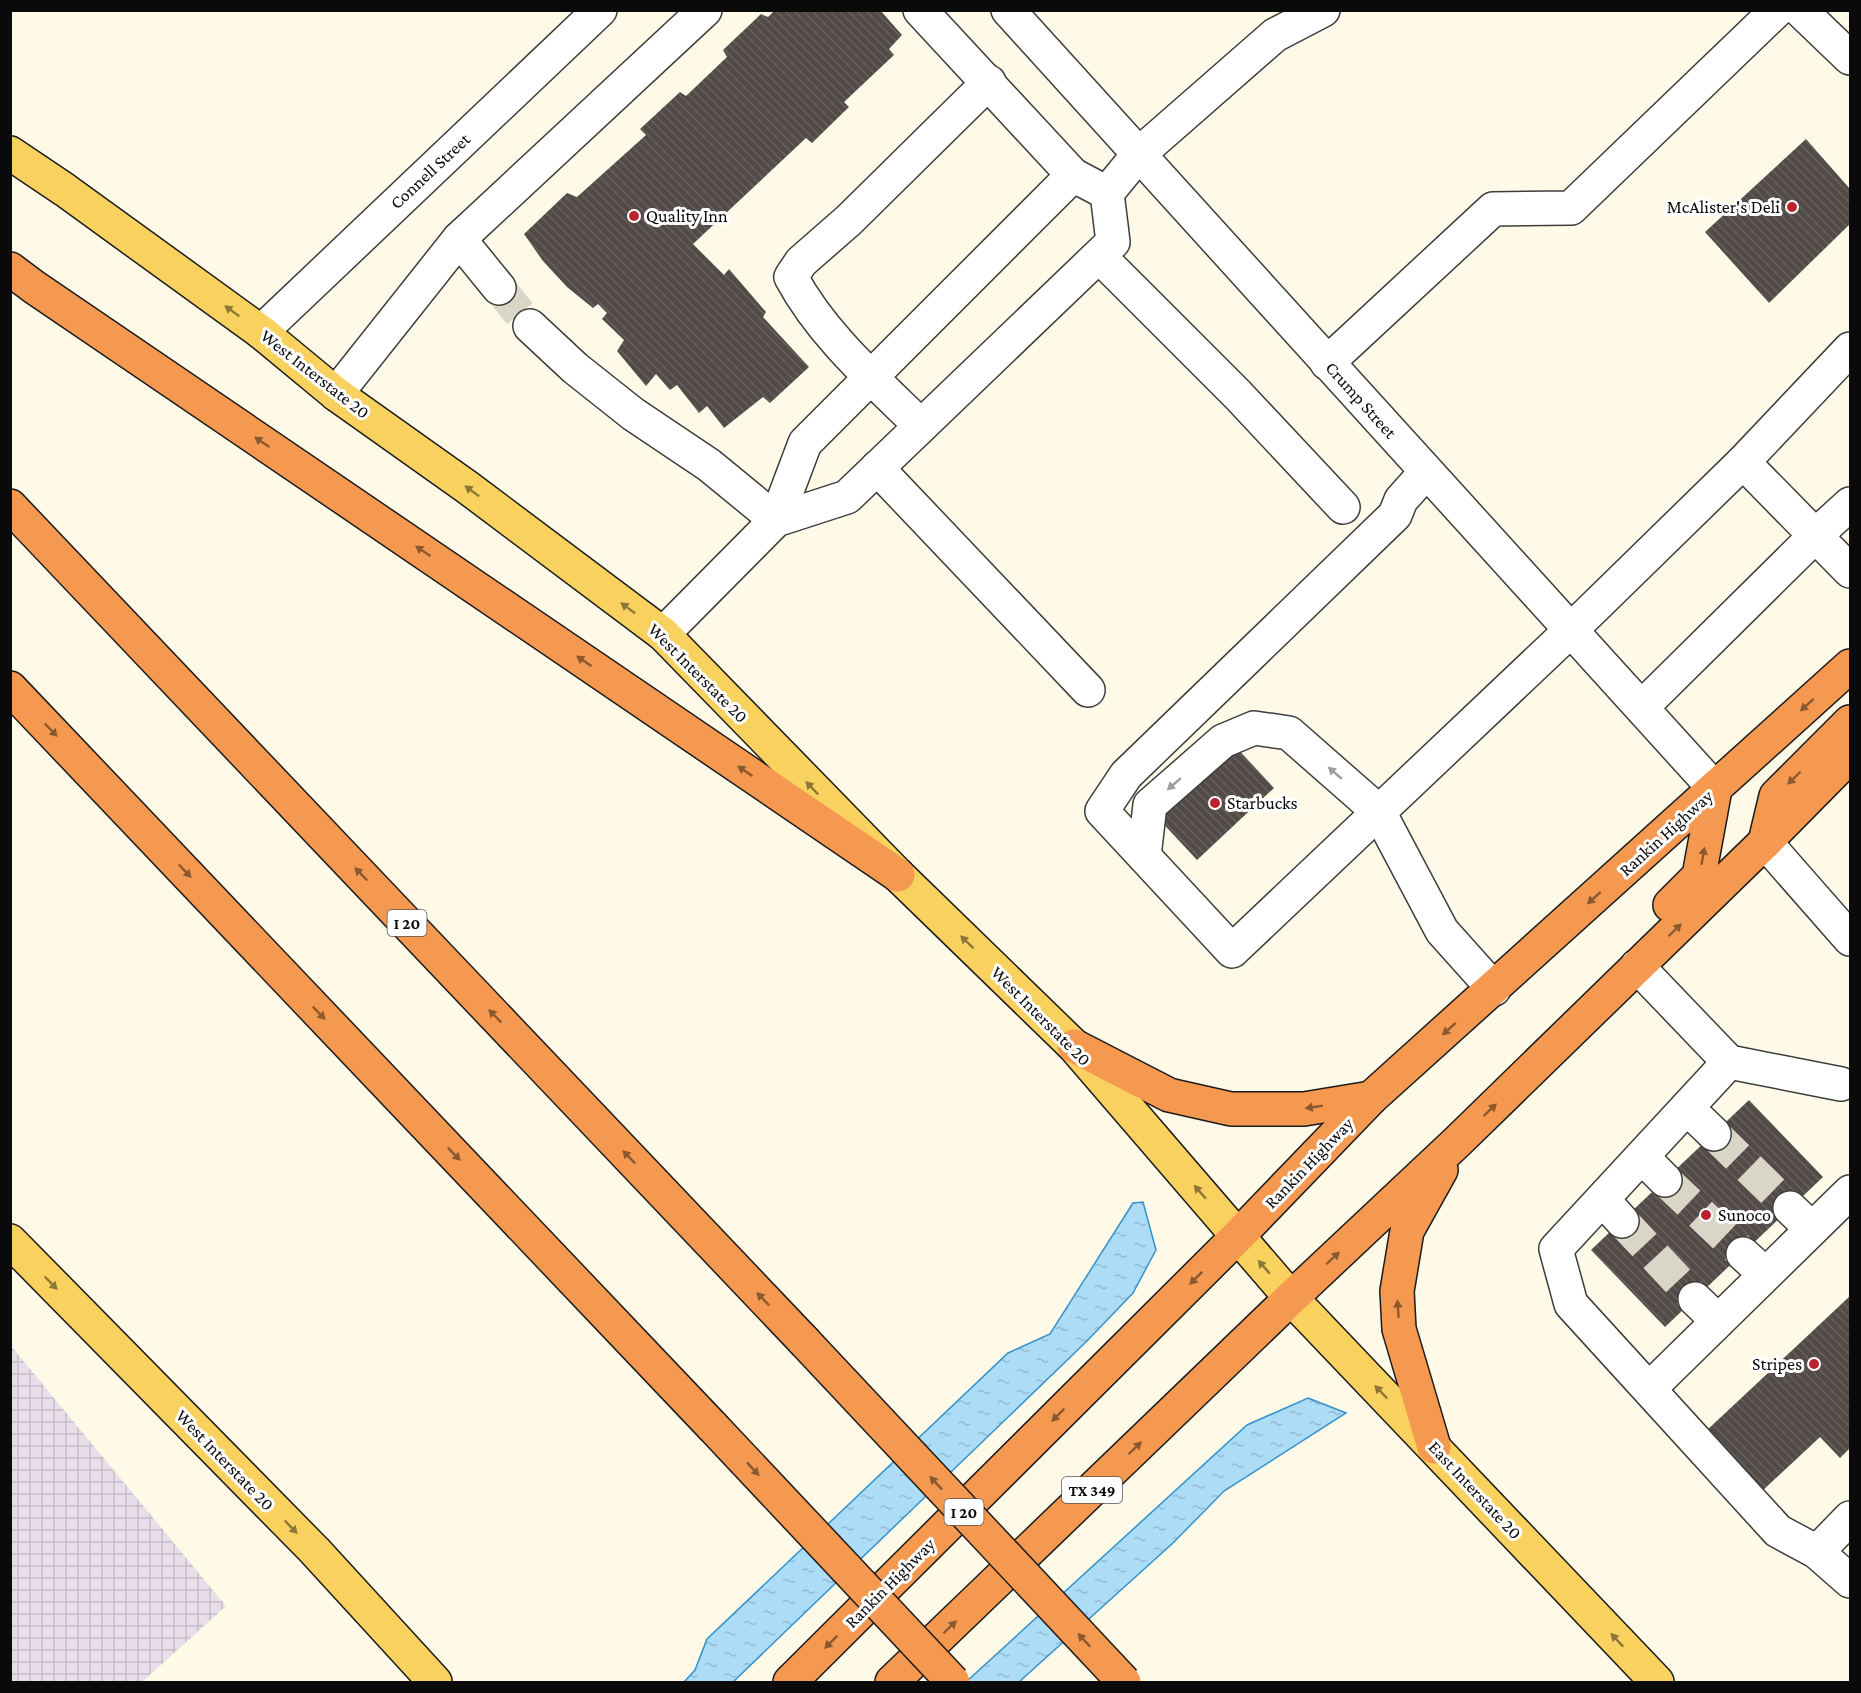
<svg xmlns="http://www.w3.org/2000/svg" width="1861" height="1693" font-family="'Crimson Pro',serif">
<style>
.industrial{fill:url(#industrial-grid)}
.water{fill:url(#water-ripples);stroke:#3492cd;stroke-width:1.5}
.building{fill:url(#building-back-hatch)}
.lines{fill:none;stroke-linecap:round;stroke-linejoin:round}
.minor-tunnel{stroke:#dad6c7;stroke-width:33;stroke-dasharray:33 16;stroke-linecap:butt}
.minor-casing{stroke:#3d3d3d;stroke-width:36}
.major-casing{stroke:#1b1b1b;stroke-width:36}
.highway-casing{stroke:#1b1b1b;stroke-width:36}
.minor{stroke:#fff;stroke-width:33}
.major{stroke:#f9d15e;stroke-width:33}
.highway{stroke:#f59950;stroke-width:33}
.highway-bridge-casing{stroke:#1b1b1b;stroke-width:36;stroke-linecap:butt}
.highway-bridge{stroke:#f59950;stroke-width:33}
.oneway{fill:#8d7738}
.oneway2{fill:#8b5930}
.oneway3{fill:#9d9d9d}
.poi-dot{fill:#b9232d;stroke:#fff;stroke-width:2}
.labels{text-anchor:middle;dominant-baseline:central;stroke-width:6;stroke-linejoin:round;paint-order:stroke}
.shield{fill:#fff;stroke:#545454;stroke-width:1.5}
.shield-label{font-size:16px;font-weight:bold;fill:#0a0a0a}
.street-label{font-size:18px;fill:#0a0a0a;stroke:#fff}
.poi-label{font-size:18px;fill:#0a0a0a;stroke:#fff;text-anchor:start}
</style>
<defs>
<pattern id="industrial-grid" width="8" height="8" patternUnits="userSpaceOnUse" patternTransform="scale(1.5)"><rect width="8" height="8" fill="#e8deea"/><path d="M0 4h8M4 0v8" fill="none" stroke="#c6bdc7"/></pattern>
<pattern id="water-ripples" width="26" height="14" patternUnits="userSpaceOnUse" patternTransform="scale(1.5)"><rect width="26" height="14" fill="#addcf6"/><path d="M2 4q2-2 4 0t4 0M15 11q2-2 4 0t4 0" fill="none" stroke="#94bbd2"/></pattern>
<pattern id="building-back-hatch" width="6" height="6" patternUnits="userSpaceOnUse" patternTransform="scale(1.5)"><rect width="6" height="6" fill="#534b47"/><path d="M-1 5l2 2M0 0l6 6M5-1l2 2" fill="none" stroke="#67605d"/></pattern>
</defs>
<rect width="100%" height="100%" fill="#fffae8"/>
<path class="industrial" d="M11,1346L226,1606L142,1682H11Z"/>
<g class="water">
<path d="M1143,1202L1156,1250L1133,1293L1087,1341L733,1682H684L695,1670L707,1639L1008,1353L1050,1334L1133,1203Z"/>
<path d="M1308,1398L1346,1413L1224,1491L1173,1543L1019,1682H966L1247,1425Z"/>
</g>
<g class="building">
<path d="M775,10H880L902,35L889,49L894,55L844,102L849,107L812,143L806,138L693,244L724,275L729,269L766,312L763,317L809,367L770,403L763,397L724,428L707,406L699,413L677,385L670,390L656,374L646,386L617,351L624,340L602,319L607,313L598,304L593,308L567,287L543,261L524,234L567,193L577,197L646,135L640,129L680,92L686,96L727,57L723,50L761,14L768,17Z"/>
<path d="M1806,139L1850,189V224L1769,303L1705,232Z"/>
<path d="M1234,745L1274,788L1197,860L1157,817Z"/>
<path d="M1749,1100L1823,1177L1665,1327L1591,1250Z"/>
<path d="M1850,1296V1448L1840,1458L1820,1437L1761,1492L1705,1432Z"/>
</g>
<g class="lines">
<g class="minor-tunnel">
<path d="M499,288L530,326"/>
<path d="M1714,1134L1790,1208"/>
<path d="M1665,1180L1743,1254"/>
<path d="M1622,1221L1695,1299"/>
</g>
<g class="minor-casing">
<g id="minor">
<path d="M920,10L1073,175"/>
<path d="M1008,10L1715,789"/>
<path d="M1800,10L1850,58"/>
<path d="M459,239L499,288"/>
<path d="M1099,256L1238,395L1343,507"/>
<path d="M530,326L575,368L633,414L709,465L776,520L805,443L1073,175L1107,193"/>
<path d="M261,332L600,10"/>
<path d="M1327,363L1493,209L1571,208L1777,10"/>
<path d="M336,394L459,239L705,10"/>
<path d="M921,426C874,380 822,335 791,277L801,262L849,220L989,82"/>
<path d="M1743,462L1850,571"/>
<path d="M877,468L1088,690"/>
<path d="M1426,472L1401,500L1395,515L1126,775L1102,811L1232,951L1571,630L1743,462L1850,349"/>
<path d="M663,634L776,520L847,497L1113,242L1107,193L1139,154L1275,35L1323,10"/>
<path d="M1642,707L1816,535L1850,504"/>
<path d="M1765,842L1850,939"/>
<path d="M1144,856L1150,805L1223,741L1254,728L1289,733L1379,812L1442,931L1494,989"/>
<path d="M1637,966L1729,1062L1841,1084"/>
<path d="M1729,1062L1556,1249L1571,1304L1778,1531L1817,1552L1850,1518"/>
<path d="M1687,1108L1714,1134"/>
<path d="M1642,1157L1665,1180"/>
<path d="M1603,1200L1622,1221"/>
<path d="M1790,1208L1812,1229"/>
<path d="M1743,1254L1765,1274"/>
<path d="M1695,1299L1718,1321"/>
<path d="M1649,1389L1850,1192"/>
<path d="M1817,1552L1850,1581"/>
</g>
</g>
<g class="major-casing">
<g id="major">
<path d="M10,153L65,190L261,332L336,394L467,487L663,634L898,875L1074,1046L1291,1298L1657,1682"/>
<path d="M10,1241L315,1551L435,1682"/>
</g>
</g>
<g class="highway-casing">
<g id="highway">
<path d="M10,269L34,287L898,875"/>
<path d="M10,506L804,1341"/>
<path d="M10,688L713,1427"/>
<path d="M1765,842L1776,796L1850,722"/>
<path d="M1670,905L1699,876L1715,789"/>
<path d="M1074,1046L1169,1095L1231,1109H1304L1371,1098"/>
<path d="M1434,1447L1399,1329L1397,1291L1407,1231L1441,1170"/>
<path d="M790,1682L1238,1236L1371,1098L1850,666"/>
<path d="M892,1682L1291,1298L1457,1142L1765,842L1850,756"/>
</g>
</g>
<use href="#minor" class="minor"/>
<use href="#major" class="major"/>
<use href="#highway" class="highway"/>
<g class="highway-bridge-casing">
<g id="highway-bridge">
<path d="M804,1341L1124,1682"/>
<path d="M713,1427L953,1682"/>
</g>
</g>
<use href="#highway-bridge" class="highway-bridge"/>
</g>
<defs><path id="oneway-solid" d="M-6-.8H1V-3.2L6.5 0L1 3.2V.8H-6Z" transform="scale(1.5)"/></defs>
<g class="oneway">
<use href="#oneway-solid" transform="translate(232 311) rotate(-144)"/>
<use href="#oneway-solid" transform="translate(472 491) rotate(-143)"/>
<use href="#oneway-solid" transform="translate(628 608) rotate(-143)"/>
<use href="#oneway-solid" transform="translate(812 788) rotate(-134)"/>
<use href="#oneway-solid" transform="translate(967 942) rotate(-136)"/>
<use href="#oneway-solid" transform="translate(1200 1192) rotate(-131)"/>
<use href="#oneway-solid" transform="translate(1264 1267) rotate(-131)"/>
<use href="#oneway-solid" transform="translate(51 1283) rotate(46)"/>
<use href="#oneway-solid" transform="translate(1381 1392) rotate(-134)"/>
<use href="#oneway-solid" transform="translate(291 1527) rotate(46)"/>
<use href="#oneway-solid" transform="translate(1617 1640) rotate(-133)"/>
</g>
<g class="oneway2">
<use href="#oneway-solid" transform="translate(262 442) rotate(-146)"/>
<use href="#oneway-solid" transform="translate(423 551) rotate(-146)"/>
<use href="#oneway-solid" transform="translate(584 661) rotate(-146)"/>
<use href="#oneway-solid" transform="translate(1807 705) rotate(138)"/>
<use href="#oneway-solid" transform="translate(51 730) rotate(46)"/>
<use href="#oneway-solid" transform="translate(745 771) rotate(-146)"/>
<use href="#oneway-solid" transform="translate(1794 778) rotate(136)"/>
<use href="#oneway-solid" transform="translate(1703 856) rotate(-80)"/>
<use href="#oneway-solid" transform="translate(185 871) rotate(46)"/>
<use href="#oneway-solid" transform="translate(361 874) rotate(-134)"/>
<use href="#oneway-solid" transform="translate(1594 898) rotate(138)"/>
<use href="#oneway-solid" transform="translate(1675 930) rotate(-44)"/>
<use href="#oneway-solid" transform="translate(319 1013) rotate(46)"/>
<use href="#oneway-solid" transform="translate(495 1016) rotate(-134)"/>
<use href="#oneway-solid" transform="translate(1449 1029) rotate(138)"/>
<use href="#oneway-solid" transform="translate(1314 1107) rotate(171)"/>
<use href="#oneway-solid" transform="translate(1490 1110) rotate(-44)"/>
<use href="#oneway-solid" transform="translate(454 1154) rotate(46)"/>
<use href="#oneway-solid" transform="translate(629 1157) rotate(-134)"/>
<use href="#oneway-solid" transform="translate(1333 1258) rotate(-43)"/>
<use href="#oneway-solid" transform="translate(1196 1278) rotate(135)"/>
<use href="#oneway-solid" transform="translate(763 1299) rotate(-134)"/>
<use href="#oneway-solid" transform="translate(1398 1309) rotate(-94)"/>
<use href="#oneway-solid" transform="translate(1058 1415) rotate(135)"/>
<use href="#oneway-solid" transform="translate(1135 1448) rotate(-44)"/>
<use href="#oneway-solid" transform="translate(753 1469) rotate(47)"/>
<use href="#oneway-solid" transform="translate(936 1483) rotate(-133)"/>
<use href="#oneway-solid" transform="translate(950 1627) rotate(-44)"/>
<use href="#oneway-solid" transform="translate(1084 1640) rotate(-133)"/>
<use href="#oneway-solid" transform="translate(831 1642) rotate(135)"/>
</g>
<g class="oneway3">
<use href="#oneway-solid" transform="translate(1335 773) rotate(-139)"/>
<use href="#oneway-solid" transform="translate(1174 784) rotate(139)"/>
</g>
<g class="poi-dot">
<circle cx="1792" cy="207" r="6"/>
<circle cx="634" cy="216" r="6"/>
<circle cx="1215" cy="803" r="6"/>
<circle cx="1706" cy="1215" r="6"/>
<circle cx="1814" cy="1364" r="6"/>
</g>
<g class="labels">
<g class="shield">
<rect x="387.5" y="910" width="39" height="26" rx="4.5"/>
<rect x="1062" y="1477" width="60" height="26" rx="4.5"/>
<rect x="944.5" y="1499" width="39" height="26" rx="4.5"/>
</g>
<g class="shield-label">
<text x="407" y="923">I 20</text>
<text x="1092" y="1490">TX 349</text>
<text x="964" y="1512">I 20</text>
</g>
<g class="street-label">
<text transform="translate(430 171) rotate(-43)">Connell Street</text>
<text transform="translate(315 374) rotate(38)">West Interstate 20</text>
<text transform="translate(1361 400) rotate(48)">Crump Street</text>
<text transform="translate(698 673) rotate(45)">West Interstate 20</text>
<text transform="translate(1666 833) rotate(-42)">Rankin Highway</text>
<text transform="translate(1041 1016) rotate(45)">West Interstate 20</text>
<text transform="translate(1309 1163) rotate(-46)">Rankin Highway</text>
<text transform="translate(225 1460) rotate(46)">West Interstate 20</text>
<text transform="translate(1475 1490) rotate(47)">East Interstate 20</text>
<text transform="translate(890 1583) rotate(-45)">Rankin Highway</text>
</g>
<g class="poi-label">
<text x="1780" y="207" text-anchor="end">McAlister's Deli</text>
<text x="646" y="216">Quality Inn</text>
<text x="1227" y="803">Starbucks</text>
<text x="1718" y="1215">Sunoco</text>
<text x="1802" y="1364" text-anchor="end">Stripes</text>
</g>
</g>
<rect width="1861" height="1693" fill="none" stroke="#0a0a0a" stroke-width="24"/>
</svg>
